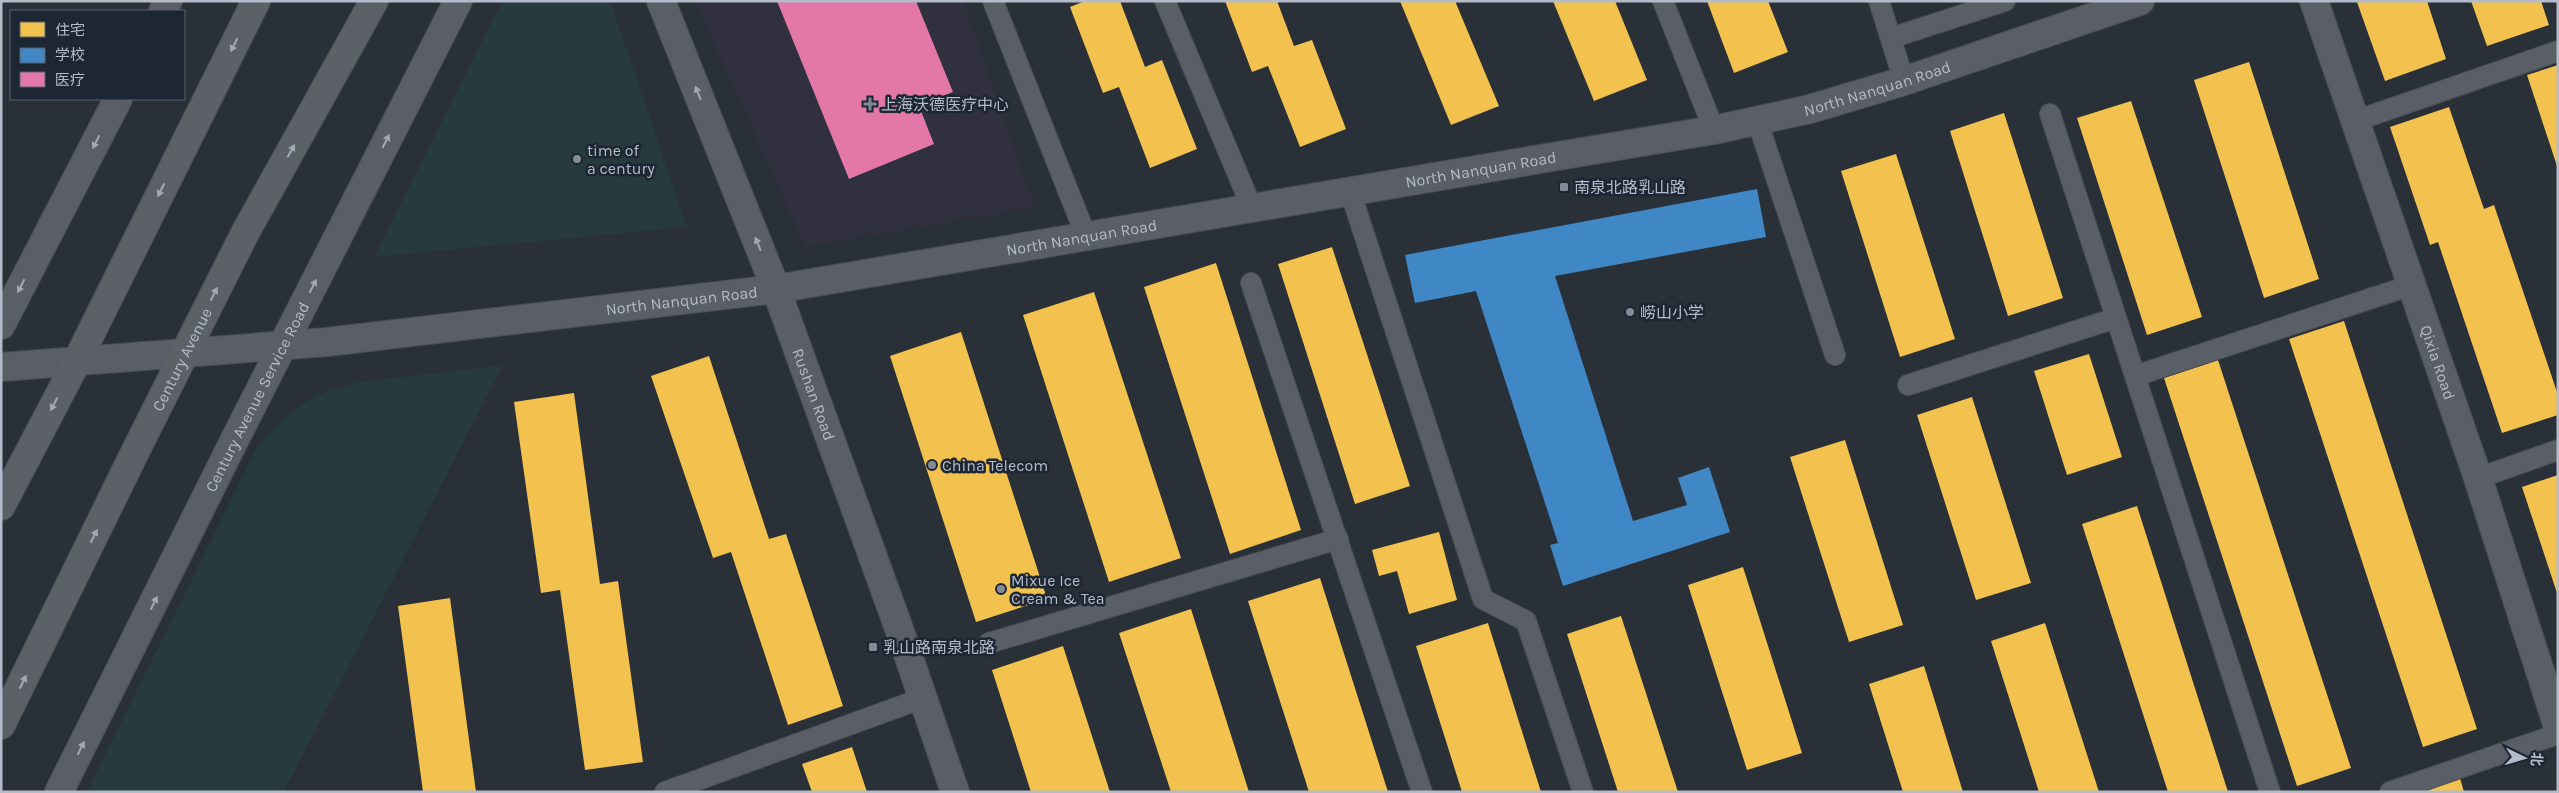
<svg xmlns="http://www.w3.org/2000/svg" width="2559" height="793" font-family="Karla,'Noto Sans SC',sans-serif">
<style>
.medical{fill:#31303e}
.green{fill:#273a3e}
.homes{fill:#f2c14e}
.schools{fill:#3f88c5}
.health{fill:#e377a8}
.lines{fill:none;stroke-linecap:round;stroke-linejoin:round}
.service-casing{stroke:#484c53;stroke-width:22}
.minor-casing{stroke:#484c53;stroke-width:30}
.tertiary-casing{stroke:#484c53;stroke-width:30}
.primary-casing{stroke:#484c55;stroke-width:30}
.service{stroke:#5a5e66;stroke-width:20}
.minor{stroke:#5a5e66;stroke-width:28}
.tertiary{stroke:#5a5e66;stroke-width:28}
.primary{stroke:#5c6168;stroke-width:28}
.oneway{fill:#a2aab6}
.oneway2{fill:#a2a9b5}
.poi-dot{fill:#848b96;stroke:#1d2633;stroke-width:2}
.labels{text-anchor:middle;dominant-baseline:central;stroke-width:5;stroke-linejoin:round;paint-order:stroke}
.street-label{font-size:16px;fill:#b4bcc9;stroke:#1d2633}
.poi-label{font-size:16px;fill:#b4bcc9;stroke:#1d2633;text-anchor:start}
</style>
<rect width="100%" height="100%" fill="#2a3038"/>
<path class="medical" d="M695,1H963L1035,207L805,246Z"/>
<g class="green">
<path d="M502,1H610L687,227L374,257Z"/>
<path d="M503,365L284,792H87L257,447L282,420L305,402L332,389L360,382Z"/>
</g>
<g class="homes">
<path d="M1085,1H1120L1145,67L1162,60L1197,149L1150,168L1119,87L1103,93L1070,7Z"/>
<path d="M1225,1H1277L1294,46L1312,40L1346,129L1300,147L1268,66L1252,72Z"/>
<path d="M1400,1H1455L1499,106L1451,125Z"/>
<path d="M1553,1H1615L1647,80L1594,101Z"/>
<path d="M1707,1H1768L1788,52L1734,73Z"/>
<path d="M2427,1L2446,59L2385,81L2357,2Z"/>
<path d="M2471,1H2541L2549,25L2487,46Z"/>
<path d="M2249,62L2319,279L2264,298L2194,80Z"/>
<path d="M2558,65V166H2557L2527,75Z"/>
<path d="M2131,101L2202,317L2147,335L2077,118Z"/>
<path d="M2449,107L2484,209L2494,205L2558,395V415L2502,433L2438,242L2430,245L2390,127Z"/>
<path d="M2004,113L2063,298L2008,316L1950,131Z"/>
<path d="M1896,154L1955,339L1900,357L1841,171Z"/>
<path d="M1332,247L1410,486L1355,504L1278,264Z"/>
<path d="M1216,263L1301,530L1230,554L1144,287Z"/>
<path d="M1094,292L1181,558L1109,582L1023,315Z"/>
<path d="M2344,321L2477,729L2423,747L2289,339Z"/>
<path d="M961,332L1047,599L976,622L890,356Z"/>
<path d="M2089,354L2122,457L2067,475L2034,371Z"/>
<path d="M709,356L769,539L786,534L843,706L788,725L731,552L713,558L651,376Z"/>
<path d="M2218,360L2351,768L2297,786L2164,378Z"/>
<path d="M574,393L600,584L618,581L643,762L585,770L560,590L541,593L514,402Z"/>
<path d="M1972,397L2031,583L1976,600L1917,415Z"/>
<path d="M1845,440L1903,625L1849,642L1790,457Z"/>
<path d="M2558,475V593H2557L2522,487Z"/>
<path d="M2137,506L2228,792H2168L2082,524Z"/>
<path d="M1439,532L1457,600L1409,614L1397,571L1379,576L1372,550Z"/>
<path d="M1743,567L1802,753L1747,770L1688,585Z"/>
<path d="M1320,578L1388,792H1309L1248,601Z"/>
<path d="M450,598L476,792H423L398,606Z"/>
<path d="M1191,609L1249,792H1171L1119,633Z"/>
<path d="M1621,616L1678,792H1618L1567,634Z"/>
<path d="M1488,623L1541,792H1462L1416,646Z"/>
<path d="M2045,623L2099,792H2039L1991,641Z"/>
<path d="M1063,646L1110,792H1031L992,670Z"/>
<path d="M1924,666L1963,792H1903L1869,684Z"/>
<path d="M852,747L867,792H812L802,764Z"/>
<path d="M2460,778L2464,792H2421Z"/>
</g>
<path class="schools" d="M1757,189L1766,237L1555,276L1633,521L1687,505L1678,478L1709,467L1730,532L1563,586L1550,545L1558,543L1476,291L1415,303L1405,255Z"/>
<path class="health" d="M777,1H916L953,92L919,106L934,144L849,179Z"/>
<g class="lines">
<g class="service-casing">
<g id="service">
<path d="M993,1L1086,236"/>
<path d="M1165,1L1252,208"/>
<path d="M1663,1L1714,130"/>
<path d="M1879,1L1904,81"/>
<path d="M1891,38L2005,1"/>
<path d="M2050,114L2270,792"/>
<path d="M1757,120L1835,355"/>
<path d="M2355,121L2558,51"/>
<path d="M1350,191L1483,599L1526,621L1583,792"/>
<path d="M1251,283L1422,792"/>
<path d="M2135,376L2412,285"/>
<path d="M1908,385L2116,318"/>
<path d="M2478,478L2558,450"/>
<path d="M989,643L1338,539"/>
<path d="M665,792L923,698"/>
<path d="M2390,792L2558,734"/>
</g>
</g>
<g class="minor-casing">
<g id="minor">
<path id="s1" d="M661,1L776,289L902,637L955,792"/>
<path id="s2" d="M2314,1L2478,478L2558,727"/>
<path d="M163,11L168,1"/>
<path d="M1,325L118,99"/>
<path id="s3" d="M59,792L234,441L458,1"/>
</g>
</g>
<g class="tertiary-casing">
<g id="tertiary">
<path id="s4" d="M1,367L327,342L776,289L1558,156L1714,130L1810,109L1904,81L2140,1"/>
</g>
</g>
<g class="primary-casing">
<g id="primary">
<path d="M1,506L77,361L256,1"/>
<path id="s5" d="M1,725L138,446L245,233L374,1"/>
</g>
</g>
<use href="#service" class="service"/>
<use href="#minor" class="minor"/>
<use href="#tertiary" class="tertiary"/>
<use href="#primary" class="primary"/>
</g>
<defs><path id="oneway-solid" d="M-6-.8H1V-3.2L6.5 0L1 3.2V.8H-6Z" transform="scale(1.25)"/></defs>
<g class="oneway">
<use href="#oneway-solid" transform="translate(234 45) rotate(117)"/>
<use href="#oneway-solid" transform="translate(291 151) rotate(-61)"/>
<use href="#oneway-solid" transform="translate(161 190) rotate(117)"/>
<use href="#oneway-solid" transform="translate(214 294) rotate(-63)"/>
<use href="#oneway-solid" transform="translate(54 404) rotate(118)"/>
<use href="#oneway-solid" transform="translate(94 536) rotate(-64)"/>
<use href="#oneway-solid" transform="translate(23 682) rotate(-64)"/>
</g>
<g class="oneway2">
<use href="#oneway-solid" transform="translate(698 93) rotate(-112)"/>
<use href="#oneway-solid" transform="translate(386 141) rotate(-63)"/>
<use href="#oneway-solid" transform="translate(96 142) rotate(117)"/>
<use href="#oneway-solid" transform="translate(758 244) rotate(-112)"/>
<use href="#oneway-solid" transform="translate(21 286) rotate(117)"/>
<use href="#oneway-solid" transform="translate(313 286) rotate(-63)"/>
<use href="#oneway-solid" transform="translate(154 603) rotate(-64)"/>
<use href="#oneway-solid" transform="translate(81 748) rotate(-64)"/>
</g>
<g class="poi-dot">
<path d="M867.5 96.5h5v5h5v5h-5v5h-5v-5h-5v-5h5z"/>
<circle cx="577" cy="159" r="5"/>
<rect x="1559" y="182" width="10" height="10" rx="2.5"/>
<circle cx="1630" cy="312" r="5"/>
<circle cx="932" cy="465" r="5"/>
<circle cx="1001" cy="589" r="5"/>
<rect x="868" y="642" width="10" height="10" rx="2.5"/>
</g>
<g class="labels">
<g class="street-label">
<text stroke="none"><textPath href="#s4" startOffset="1899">North Nanquan Road</textPath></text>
<text stroke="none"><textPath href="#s4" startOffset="1494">North Nanquan Road</textPath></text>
<text stroke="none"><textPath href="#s4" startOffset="1089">North Nanquan Road</textPath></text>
<text stroke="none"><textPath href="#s4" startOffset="684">North Nanquan Road</textPath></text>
<text stroke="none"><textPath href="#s5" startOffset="408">Century Avenue</textPath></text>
<text stroke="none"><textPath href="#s2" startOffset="382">Qixia Road</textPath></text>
<text stroke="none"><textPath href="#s1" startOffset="422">Rushan Road</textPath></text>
<text stroke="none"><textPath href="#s3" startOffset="442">Century Avenue Service Road</textPath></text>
</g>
<g class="poi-label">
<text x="881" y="104">上海沃德医疗中心</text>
<text x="587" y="150">time of<tspan x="587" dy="18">a century</tspan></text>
<text x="1574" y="187">南泉北路乳山路</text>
<text x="1640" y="312">崂山小学</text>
<text x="942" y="465">China Telecom</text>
<text x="1011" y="580">Mixue Ice<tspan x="1011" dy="18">Cream &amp; Tea</tspan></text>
<text x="883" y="647">乳山路南泉北路</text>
</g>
</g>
<rect width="2559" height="793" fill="none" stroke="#b4bcc9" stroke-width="5"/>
<rect x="10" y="10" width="175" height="90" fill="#1d2633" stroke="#59626f"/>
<rect x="20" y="22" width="25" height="15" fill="#f2c14e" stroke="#59626f"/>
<text x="55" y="35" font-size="15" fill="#b4bcc9">住宅</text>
<rect x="20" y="48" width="25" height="15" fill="#3f88c5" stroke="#59626f"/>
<text x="55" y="60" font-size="15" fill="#b4bcc9">学校</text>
<rect x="20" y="72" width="25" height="15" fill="#e377a8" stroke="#59626f"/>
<text x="55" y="85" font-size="15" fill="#b4bcc9">医疗</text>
<g transform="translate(2524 758) rotate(95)" stroke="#1d2633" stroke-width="4" paint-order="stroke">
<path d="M0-4L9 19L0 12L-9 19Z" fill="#b4bcc9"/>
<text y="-8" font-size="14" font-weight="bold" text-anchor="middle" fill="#b4bcc9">北</text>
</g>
</svg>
